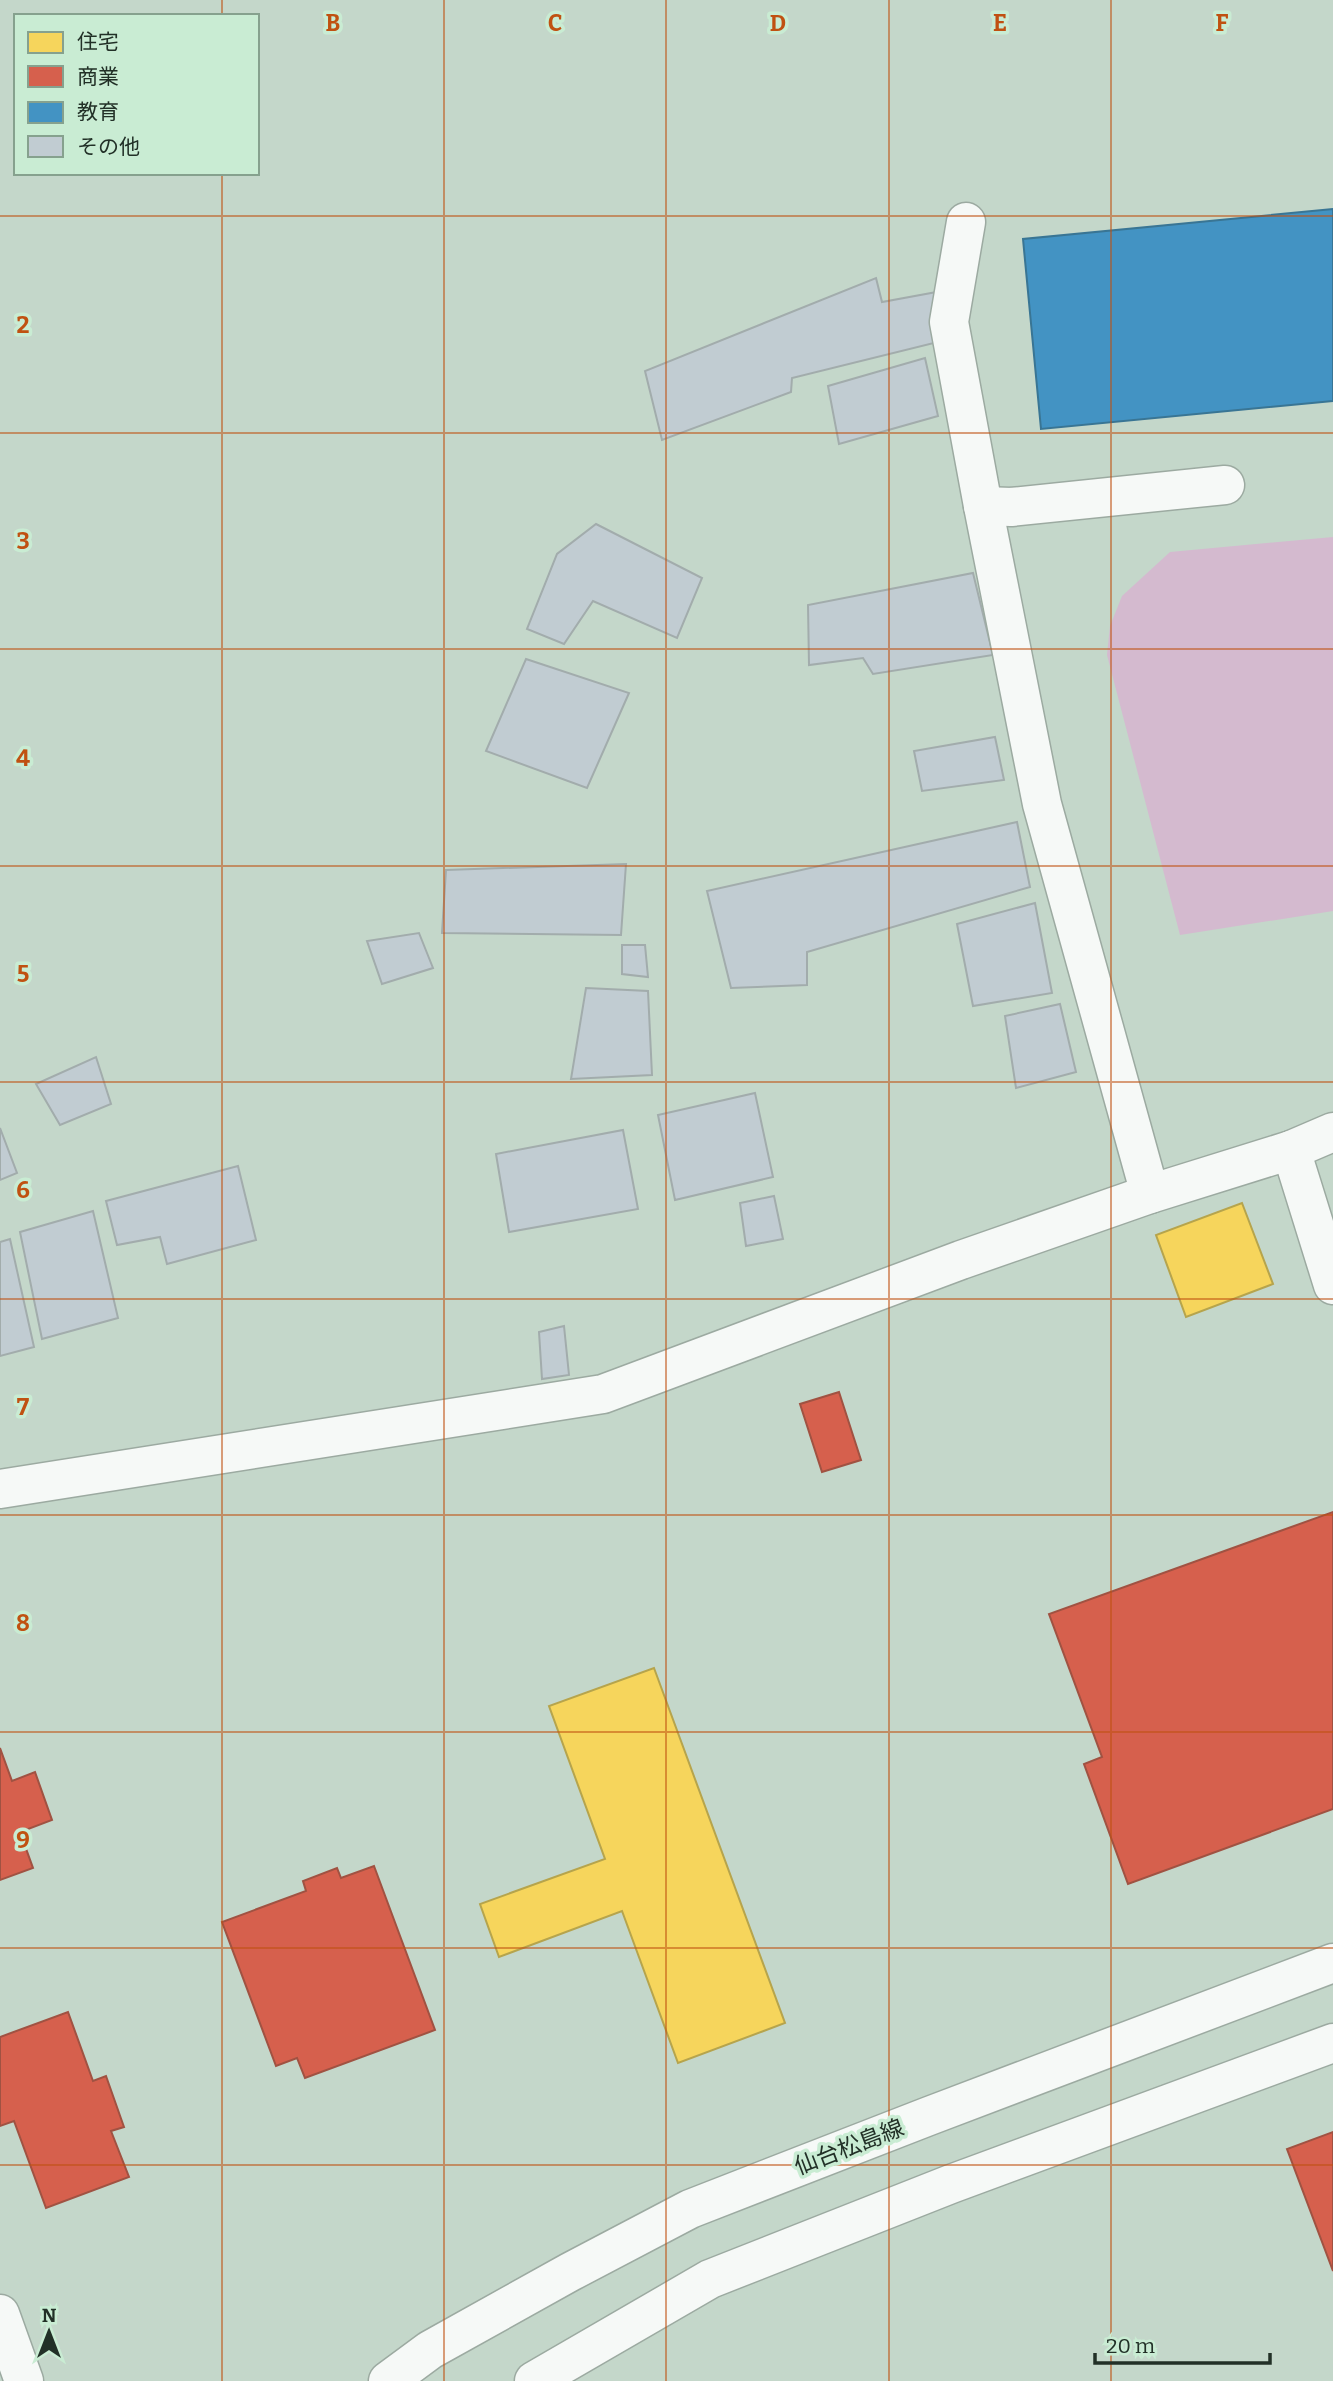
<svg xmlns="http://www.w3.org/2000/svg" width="1333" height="2381" font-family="Bitter,'Noto Sans JP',serif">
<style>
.green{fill:#d4bacf}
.homes{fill:#f6d55c;stroke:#b6a44c;stroke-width:2}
.shops{fill:#d6604d;stroke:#a05242;stroke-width:2}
.schools{fill:#4393c3;stroke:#397594;stroke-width:2}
.building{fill:#c1ccd2;stroke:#a2acac;stroke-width:2}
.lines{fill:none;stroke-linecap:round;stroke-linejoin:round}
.minor-casing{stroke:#9caaa1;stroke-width:41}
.major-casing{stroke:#9caaa1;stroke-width:41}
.minor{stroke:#f6f9f7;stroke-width:38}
.major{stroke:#f6f9f7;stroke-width:38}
.grid{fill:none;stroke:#c05111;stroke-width:2;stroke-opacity:0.55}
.labels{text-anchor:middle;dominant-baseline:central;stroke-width:7;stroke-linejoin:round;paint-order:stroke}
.street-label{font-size:23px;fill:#223027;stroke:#c9ecd3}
.grid-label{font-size:23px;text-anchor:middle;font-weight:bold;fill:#c05111;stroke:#c9ecd3;stroke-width:7;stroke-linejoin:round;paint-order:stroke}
</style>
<rect width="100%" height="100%" fill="#c4d7ca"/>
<path class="green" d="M1333,537V911L1180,935L1107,655L1110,626L1122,596L1170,552Z"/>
<g class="homes">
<path d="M1242,1203L1273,1284L1186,1317L1156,1235Z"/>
<path d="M654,1668L785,2023L678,2063L622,1911L499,1957L480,1904L605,1859L549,1706Z"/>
</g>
<g class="shops">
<path d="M839,1392L861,1460L822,1472L800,1404Z"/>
<path d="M1333,1512V1809L1128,1884L1084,1764L1102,1757L1049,1614Z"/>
<path d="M0,1748L12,1781L35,1772L52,1820L20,1832L33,1868L0,1880Z"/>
<path d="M374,1866L435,2030L305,2078L297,2058L276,2066L222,1922L306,1891L303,1881L337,1868L341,1878Z"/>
<path d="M68,2012L93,2081L106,2076L124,2127L111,2131L129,2177L46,2208L14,2121L0,2126V2037Z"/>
<path d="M1333,2132V2271L1287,2149Z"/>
</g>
<path class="schools" d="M1333,209V401L1041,429L1023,239Z"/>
<g class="building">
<path d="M876,278L882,302L942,291L938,342L792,378L791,392L662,440L645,371Z"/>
<path d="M925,358L938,416L839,444L828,386Z"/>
<path d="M596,524L702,578L677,638L593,601L564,644L527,629L557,554Z"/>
<path d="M973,573L993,655L873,674L863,658L809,665L808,605Z"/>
<path d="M526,659L629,693L587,788L486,751Z"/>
<path d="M995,737L1004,780L922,791L914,751Z"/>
<path d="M1017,822L1030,887L807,952V985L731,988L707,891Z"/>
<path d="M626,864L621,935L442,933L446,870Z"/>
<path d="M1035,903L1052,993L973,1006L957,924Z"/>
<path d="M419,933L433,968L382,984L367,941Z"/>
<path d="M622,945H645L648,977L622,974Z"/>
<path d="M586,988L648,991L652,1075L571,1079Z"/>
<path d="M1060,1004L1076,1072L1016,1088L1005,1016Z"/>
<path d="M96,1057L111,1104L60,1125L36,1084Z"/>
<path d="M755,1093L773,1177L675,1200L658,1115Z"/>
<path d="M0,1128L17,1173L0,1180Z"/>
<path d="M623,1130L638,1209L509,1232L496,1154Z"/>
<path d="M238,1166L256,1240L167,1264L160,1237L117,1245L106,1201Z"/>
<path d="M774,1196L783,1239L746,1246L740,1203Z"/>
<path d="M93,1211L118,1318L42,1339L20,1232Z"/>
<path d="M10,1239L34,1347L0,1356V1242Z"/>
<path d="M564,1326L569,1375L542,1379L539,1332Z"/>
</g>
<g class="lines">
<g class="minor-casing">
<g id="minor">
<path d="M966,222L949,322L983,506L1042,804L1150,1194"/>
<path d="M983,506L1011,507L1225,485"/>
<path d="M1291,1150L1333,1285"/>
<path d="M0,1489L603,1394L961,1260L1150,1194L1291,1150L1333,1132"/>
<path d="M0,2314L24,2381"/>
</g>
</g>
<g class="major-casing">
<g id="major">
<path d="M388,2381L430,2350L570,2272L690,2209L929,2116L1333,1963"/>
<path d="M534,2381L710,2279L951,2184L1333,2043"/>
</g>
</g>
<use href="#minor" class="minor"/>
<use href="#major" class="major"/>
</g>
<path class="grid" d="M222,0V16M444,0V2381M666,0V2381M889,0V2381M1111,0V2381M222,173V2381M0,216H1333M0,433H1333M0,649H1333M0,866H1333M0,1082H1333M0,1299H1333M0,1515H1333M0,1732H1333M0,1948H1333M0,2165H1333"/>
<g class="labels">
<g class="street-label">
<text transform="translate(849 2147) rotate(-21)">仙台松島線</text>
</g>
</g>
<g class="grid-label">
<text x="333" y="31">B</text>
<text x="555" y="31">C</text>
<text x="778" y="31">D</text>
<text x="1000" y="31">E</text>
<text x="1222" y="31">F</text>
<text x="23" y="333">2</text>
<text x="23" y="549">3</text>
<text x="23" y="766">4</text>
<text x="23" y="982">5</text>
<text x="23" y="1198">6</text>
<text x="23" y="1415">7</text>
<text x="23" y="1631">8</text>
<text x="23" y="1848">9</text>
</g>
<rect x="14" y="14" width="245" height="161" fill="#c9ecd3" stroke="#86a18e" stroke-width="2"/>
<rect x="28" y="32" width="35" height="21" fill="#f6d55c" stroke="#86a18e" stroke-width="2"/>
<text x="77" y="49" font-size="21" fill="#223027">住宅</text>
<rect x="28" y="66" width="35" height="21" fill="#d6604d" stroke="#86a18e" stroke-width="2"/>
<text x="77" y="84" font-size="21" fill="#223027">商業</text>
<rect x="28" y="102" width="35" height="21" fill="#4393c3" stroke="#86a18e" stroke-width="2"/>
<text x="77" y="119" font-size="21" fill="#223027">教育</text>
<rect x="28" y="136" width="35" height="21" fill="#c1ccd2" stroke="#86a18e" stroke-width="2"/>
<text x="77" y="154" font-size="21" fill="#223027">その他</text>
<g transform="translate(49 2332)" stroke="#c9ecd3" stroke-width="5" paint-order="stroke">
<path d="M0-5L12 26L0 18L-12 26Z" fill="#223027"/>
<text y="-10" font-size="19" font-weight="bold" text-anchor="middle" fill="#223027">N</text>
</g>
<path d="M1095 2353v10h175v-10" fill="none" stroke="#223027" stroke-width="3.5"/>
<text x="1106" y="2353" font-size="21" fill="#223027" stroke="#c9ecd3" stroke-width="5" paint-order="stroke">20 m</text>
</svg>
